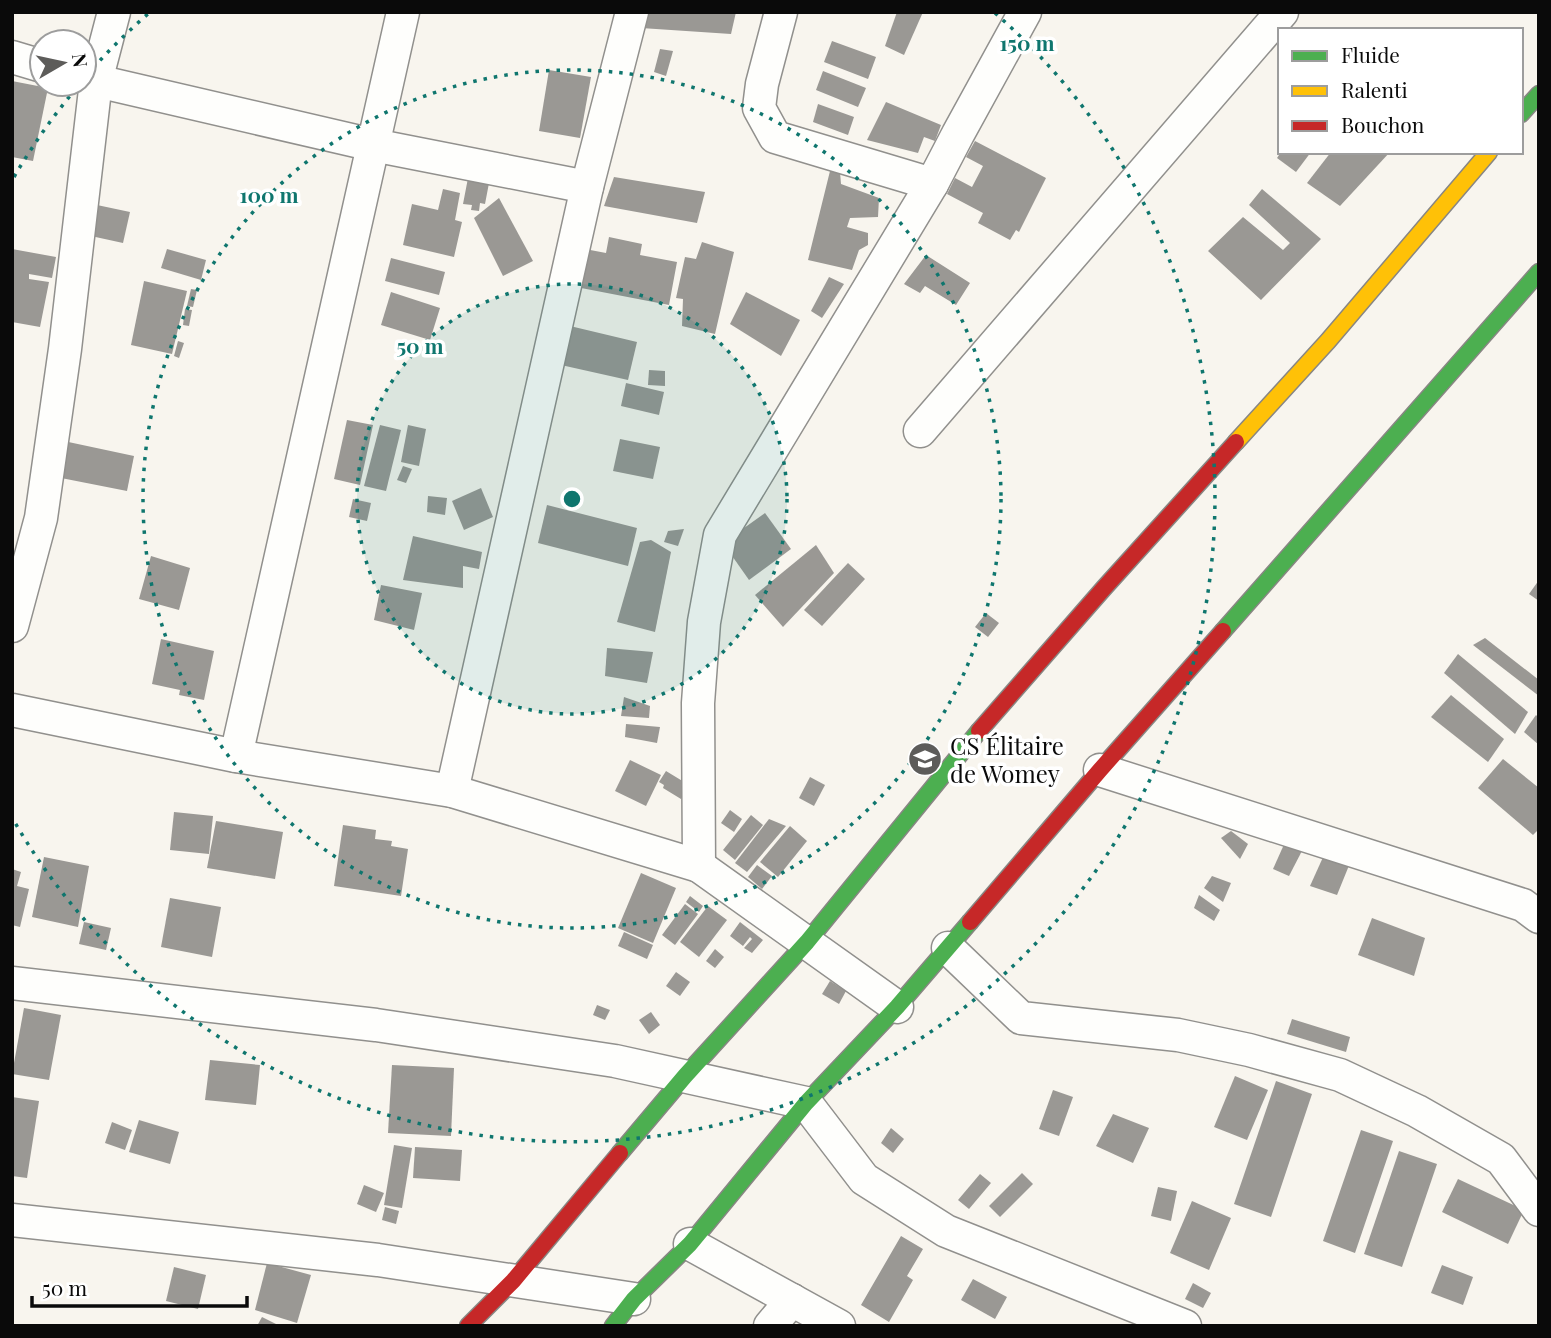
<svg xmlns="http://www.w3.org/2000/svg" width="1551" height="1338" font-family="'Playfair Display',serif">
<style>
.building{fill:#9a9894}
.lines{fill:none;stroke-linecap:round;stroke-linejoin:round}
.street-casing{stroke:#91908d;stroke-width:35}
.fast-casing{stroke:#888683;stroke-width:19}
.slow-casing{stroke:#888683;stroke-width:19}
.jam-casing{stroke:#888683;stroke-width:19}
.street{stroke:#fefefc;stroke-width:32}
.fast{stroke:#4caf50;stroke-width:16}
.slow{stroke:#ffc107;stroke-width:16}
.jam{stroke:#c62828;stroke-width:16}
.ring{fill:none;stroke:#0f766e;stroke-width:3.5;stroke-dasharray:3.5 7}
.labels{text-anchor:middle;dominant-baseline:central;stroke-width:7;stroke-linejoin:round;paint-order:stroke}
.poi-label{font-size:24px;fill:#0a0a0a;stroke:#fff;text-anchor:start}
.centre{fill:#0f766e;stroke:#fff;stroke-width:3.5}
.ring-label{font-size:21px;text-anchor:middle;font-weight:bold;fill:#0f766e;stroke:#fff;stroke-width:7;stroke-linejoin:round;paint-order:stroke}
</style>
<rect width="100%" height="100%" fill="#f8f5ee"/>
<g class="building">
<path d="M645,12H736L731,34L641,28Z"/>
<path d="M897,12H923L904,55L885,46Z"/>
<path d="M832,41L876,57L868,79L824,62Z"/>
<path d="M660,49L673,51L666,76L654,72Z"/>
<path d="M549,70L591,77L580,138L539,131Z"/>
<path d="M823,71L866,88L858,107L816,90Z"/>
<path d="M12,81L48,88L33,161L12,157Z"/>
<path d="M886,102L941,125L935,141L924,137L918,153L867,140Z"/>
<path d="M818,104L854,117L848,135L813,122Z"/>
<path d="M975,141L1046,178L1019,232L1016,230L1010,240L978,223L983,213L947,194L955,178L972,187L983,166L966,157Z"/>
<path d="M1281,152H1311L1296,172L1277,158Z"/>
<path d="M1331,152H1390L1340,206L1307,183Z"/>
<path d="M830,171L840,172L841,184L879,198L878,217L850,218L847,227L868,233V245L859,250L852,270L808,260Z"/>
<path d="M614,177L705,192L697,223L604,206Z"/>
<path d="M468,178L489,183L485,204L480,203L479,211L471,210L472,205L463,204Z"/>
<path d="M443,189L460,193L455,220L462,222L454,257L403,245L412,204L438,210Z"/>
<path d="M1262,189L1321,239L1261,300L1208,251L1243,217L1283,250L1290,243L1249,205Z"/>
<path d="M499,198L533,261L503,276L474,218Z"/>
<path d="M97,205L130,212L123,243L91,236Z"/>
<path d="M609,237L642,244L640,255L677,262L669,305L576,287L585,249L606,253Z"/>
<path d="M702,242L734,252L715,334L682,326L683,299L676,298L685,257L696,259Z"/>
<path d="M12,249L56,257L52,278L29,274V279L49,282L40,327L12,322Z"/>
<path d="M167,249L206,260L201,280L161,268Z"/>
<path d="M926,255L970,283L956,305L925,286L920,293L904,284Z"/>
<path d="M391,258L445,272L439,295L385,281Z"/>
<path d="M829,277L844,284L822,318L811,311Z"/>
<path d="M144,281L187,291L172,354L131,345Z"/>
<path d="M191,289L197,290L193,307L187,306Z"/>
<path d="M391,292L440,308L430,340L381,325Z"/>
<path d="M746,292L800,320L781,356L730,324Z"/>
<path d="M185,309L192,310L189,326L183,325Z"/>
<path d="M570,326L637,342L628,380L561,365Z"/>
<path d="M178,341L184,343L179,358L174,356Z"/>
<path d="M649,370L665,371V386L648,385Z"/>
<path d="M626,383L664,392L659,415L621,406Z"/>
<path d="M347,420L373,425L360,485L334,479Z"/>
<path d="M380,425L401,430L386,491L364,486Z"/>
<path d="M408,425L426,429L419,466L401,462Z"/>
<path d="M620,439L660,447L653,479L613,471Z"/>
<path d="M59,440L134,456L127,491L51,476Z"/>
<path d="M403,466L412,469L406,483L397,480Z"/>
<path d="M481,488L493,517L464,530L452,501Z"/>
<path d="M428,496L447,498L445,515L427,512Z"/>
<path d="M353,499L371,503L367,521L349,517Z"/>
<path d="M547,505L637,528L628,566L538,543Z"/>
<path d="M765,513L791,549L749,580L723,543Z"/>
<path d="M684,529L678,546L664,542L668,531Z"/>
<path d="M413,536L482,552L479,569L463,566V588L403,580Z"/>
<path d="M651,540L671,552L655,632L617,622L640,542Z"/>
<path d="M816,545L834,573L783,627L755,595Z"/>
<path d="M151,556L190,568L179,610L139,599Z"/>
<path d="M848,563L865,579L822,626L804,610Z"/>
<path d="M1539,580V601L1529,594Z"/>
<path d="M381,585L422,593L414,630L374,620Z"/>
<path d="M986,613L999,623L988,637L975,627Z"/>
<path d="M1485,638L1539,680V696L1473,645Z"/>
<path d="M161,639L214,651L204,700L179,695L180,690L152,684Z"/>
<path d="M607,648L653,652L647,683L605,676Z"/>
<path d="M1458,654L1528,712L1515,734L1444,673Z"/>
<path d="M1451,695L1504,739L1488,762L1431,717Z"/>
<path d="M624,697L650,706L649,718L621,716Z"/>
<path d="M1536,715L1539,718V745L1524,732Z"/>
<path d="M626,724L660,727L657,743L625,737Z"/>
<path d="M1503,759L1539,788V829L1533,835L1478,788Z"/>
<path d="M630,760L661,775L646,806L615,791Z"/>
<path d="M666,771L689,785L681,799L663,788L664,785L659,782Z"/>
<path d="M810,777L825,785L814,806L799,798Z"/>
<path d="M730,810L742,819L734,832L721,823Z"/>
<path d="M174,812L213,816L209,854L170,850Z"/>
<path d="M751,815L763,825L735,860L723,850Z"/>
<path d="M769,819L786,826L747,872L735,863Z"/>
<path d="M216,821L283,832L275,879L207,868Z"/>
<path d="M343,825L376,830L375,839L392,841L391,846L408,849L401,896L334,886Z"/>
<path d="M790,826L807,841L778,877L760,862Z"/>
<path d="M1231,831L1248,844L1240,859L1221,838Z"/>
<path d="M1286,840L1304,847L1289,876L1273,869Z"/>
<path d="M1324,855L1350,863L1337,895L1310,886Z"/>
<path d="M44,857L89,866L78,927L32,917Z"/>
<path d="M757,865L772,876L762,889L748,877Z"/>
<path d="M12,869L21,872L17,886L29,889L20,927L12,925Z"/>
<path d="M641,873L676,888L653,943L618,928Z"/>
<path d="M1212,876L1231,883L1223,902L1204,888Z"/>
<path d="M1199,895L1220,910L1214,921L1194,908Z"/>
<path d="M690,896L703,906L699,912L686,902Z"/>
<path d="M170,898L221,907L212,957L161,947Z"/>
<path d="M685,904L698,914L675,945L662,935Z"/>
<path d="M708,906L727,920L699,957L680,942Z"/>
<path d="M1372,918L1425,938L1414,976L1358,955Z"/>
<path d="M84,922L111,928L106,950L79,944Z"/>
<path d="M740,922L763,940L752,953L744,948L752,939L750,937L743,946L730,936Z"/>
<path d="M624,932L653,945L647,959L618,946Z"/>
<path d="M715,949L724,957L715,968L706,961Z"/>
<path d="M676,972L690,982L680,996L666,986Z"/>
<path d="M830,981L846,991L839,1004L822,994Z"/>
<path d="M597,1005L610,1010L605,1020L593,1015Z"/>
<path d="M24,1008L61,1015L49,1080L12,1074Z"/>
<path d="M651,1012L660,1025L649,1034L639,1020Z"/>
<path d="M1292,1019L1350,1037L1346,1052L1287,1034Z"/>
<path d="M210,1060L260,1065L256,1105L205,1100Z"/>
<path d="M392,1065L454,1068L451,1136L388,1133Z"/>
<path d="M1235,1076L1268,1090L1247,1140L1214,1127Z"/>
<path d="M1276,1081L1312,1094L1271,1217L1234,1204Z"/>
<path d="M1053,1090L1073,1097L1059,1136L1039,1129Z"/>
<path d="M12,1097L39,1101L27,1178L12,1176Z"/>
<path d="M1113,1114L1149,1128L1133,1163L1096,1146Z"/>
<path d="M139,1120L179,1132L170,1164L129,1152Z"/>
<path d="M112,1122L132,1130L125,1150L105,1143Z"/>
<path d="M891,1128L904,1139L893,1153L881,1143Z"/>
<path d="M1361,1130L1393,1141L1355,1253L1323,1241Z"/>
<path d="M394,1145L412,1148L402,1208L384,1205Z"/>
<path d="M415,1147L462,1150L460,1181L413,1178Z"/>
<path d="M1399,1151L1437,1164L1402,1267L1364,1254Z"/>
<path d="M1022,1173L1033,1184L1000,1217L989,1206Z"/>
<path d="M980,1174L991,1183L969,1209L958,1200Z"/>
<path d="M1458,1179L1524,1210L1508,1244L1442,1212Z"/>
<path d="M364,1185L384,1193L376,1212L357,1204Z"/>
<path d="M1158,1187L1177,1191L1171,1221L1151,1216Z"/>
<path d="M1192,1201L1231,1218L1209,1270L1170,1253Z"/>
<path d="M385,1207L399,1211L396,1224L382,1220Z"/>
<path d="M901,1236L923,1249L907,1276L913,1280L889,1322L861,1305Z"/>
<path d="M267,1263L311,1275L297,1323L255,1310Z"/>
<path d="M1442,1265L1473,1277L1463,1305L1431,1293Z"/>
<path d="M174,1267L206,1275L198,1309L166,1301Z"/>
<path d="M973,1279L1007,1297L995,1319L961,1300Z"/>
<path d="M1193,1283L1211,1293L1203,1308L1185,1299Z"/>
<path d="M262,1317L280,1326H257Z"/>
</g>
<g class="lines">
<g class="street-casing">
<g id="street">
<path d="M781,12L762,84L759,108L775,137L932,184"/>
<path d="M12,57L42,66"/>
<path d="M84,78L373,145L587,187"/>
<path d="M920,431L1282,12"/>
<path d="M12,626L41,518L65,349L96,81L114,12"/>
<path d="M12,710L236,756L452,791L699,866L897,1007"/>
<path d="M236,756L403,12"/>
<path d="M1100,770L1523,905L1539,917"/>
<path d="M452,791L587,187L632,12"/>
<path d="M699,866L698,703L704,622L720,535L932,184L958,134L1025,12"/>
<path d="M948,948L1021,1018L1178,1035L1249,1050L1340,1075L1417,1111L1501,1159L1539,1210"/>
<path d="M12,983L376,1025L615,1061L806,1103L864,1179L946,1231L1185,1326"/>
<path d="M12,1220L378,1260L634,1299"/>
<path d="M690,1244L839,1326"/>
<path d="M770,1326L792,1300"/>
</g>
</g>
<g class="fast-casing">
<g id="fast">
<path d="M1521,114L1539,94"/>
<path d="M1223,631L1539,272"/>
<path d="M620,1153L685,1076L807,942L979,731"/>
<path d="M613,1326L634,1299L690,1244L806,1103L897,1007L970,922"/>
</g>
</g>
<g class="slow-casing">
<path id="slow" d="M1236,442L1328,341L1489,152"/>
</g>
<g class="jam-casing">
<g id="jam">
<path d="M979,731L1104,588L1236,442"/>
<path d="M970,922L1100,770L1223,631"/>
<path d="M468,1326L513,1281L620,1153"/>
</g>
</g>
<use href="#street" class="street"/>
<use href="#fast" class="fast"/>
<use href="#slow" class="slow"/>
<use href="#jam" class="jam"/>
</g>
<circle cx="572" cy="499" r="215" fill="#0f766e" fill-opacity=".12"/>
<g class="ring">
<circle cx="572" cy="499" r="215"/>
<circle cx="572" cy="499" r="429"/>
<path d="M14 177A644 644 0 0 1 79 85M86 76A644 644 0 0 1 149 13M995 13A644 644 0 1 1 14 821"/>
</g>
<defs>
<g id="school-disc" transform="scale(1.75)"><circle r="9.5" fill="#5d5c5a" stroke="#fff"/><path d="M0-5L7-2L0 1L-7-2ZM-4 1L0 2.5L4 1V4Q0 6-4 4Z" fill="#fff"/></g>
</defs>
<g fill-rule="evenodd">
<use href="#school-disc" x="925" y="759"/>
</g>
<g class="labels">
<g class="poi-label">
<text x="950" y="745">CS Élitaire<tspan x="950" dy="28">de Womey</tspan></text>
</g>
</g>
<circle cx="572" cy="499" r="10" class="centre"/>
<g class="ring-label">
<text x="1027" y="51">150 m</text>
<text x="269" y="203">100 m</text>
<text x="420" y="354">50 m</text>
</g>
<rect width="1551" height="1338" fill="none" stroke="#0a0a0a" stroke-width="28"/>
<rect x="1278" y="28" width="245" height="126" fill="#ffffff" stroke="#9d9d9d" stroke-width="2"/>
<rect x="1292" y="51" width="35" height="10" fill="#4caf50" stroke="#9d9d9d" stroke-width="2"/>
<text x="1341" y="63" font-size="21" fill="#0a0a0a">Fluide</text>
<rect x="1292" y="86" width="35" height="10" fill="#ffc107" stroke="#9d9d9d" stroke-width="2"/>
<text x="1341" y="98" font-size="21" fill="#0a0a0a">Ralenti</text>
<rect x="1292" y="121" width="35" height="10" fill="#c62828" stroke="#9d9d9d" stroke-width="2"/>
<text x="1341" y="133" font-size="21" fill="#0a0a0a">Bouchon</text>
<g transform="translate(63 63) rotate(81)"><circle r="33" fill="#ffffff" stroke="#9d9d9d" stroke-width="2"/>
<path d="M0-5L12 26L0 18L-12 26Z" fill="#5d5c5a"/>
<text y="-10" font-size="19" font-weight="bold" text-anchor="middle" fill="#0a0a0a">N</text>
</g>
<path d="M32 1296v10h215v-10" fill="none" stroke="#0a0a0a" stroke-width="3.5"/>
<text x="42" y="1296" font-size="21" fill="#0a0a0a" stroke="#ffffff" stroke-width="5" paint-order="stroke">50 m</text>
</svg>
